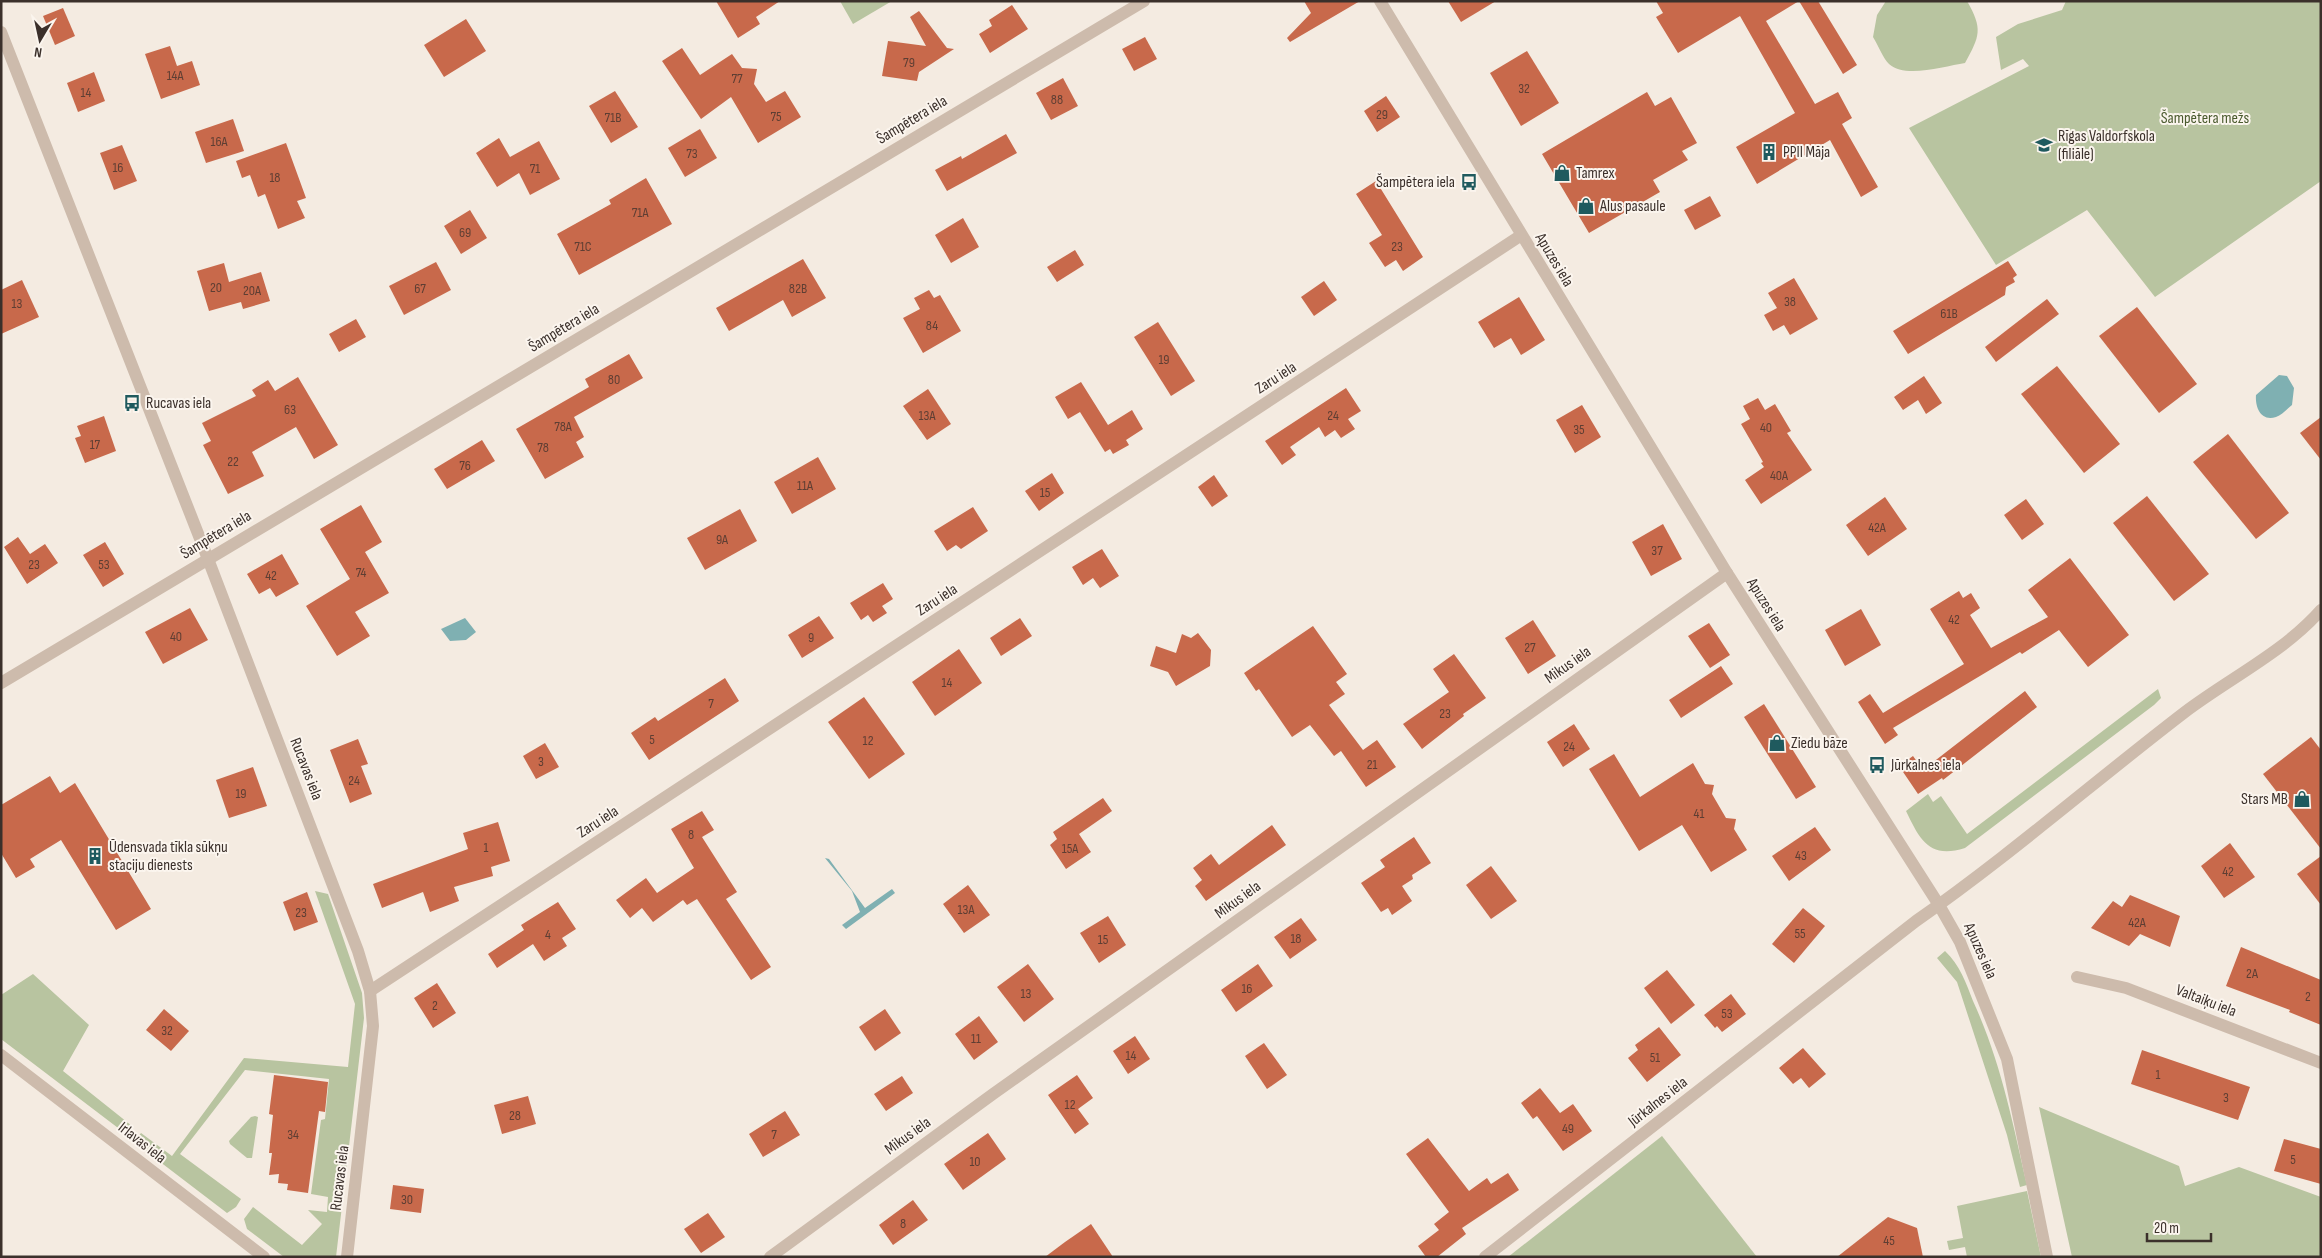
<svg xmlns="http://www.w3.org/2000/svg" width="2322" height="1258" font-family="'Sofia Sans Condensed',sans-serif">
<style>
.green{fill:#b8c4a0}
.water{fill:#7fb0b2}
.building{fill:#c8694b}
.lines{fill:none;stroke-linecap:round;stroke-linejoin:round}
.minor{stroke:#cdbbac;stroke-width:12}
.labels{text-anchor:middle;dominant-baseline:central;stroke-width:4;stroke-linejoin:round;paint-order:stroke}
.number-label{font-size:14px;fill:#5e3e33}
.park-label{font-size:16px;fill:#4a5a2e;stroke:#fbf5ee}
.street-label{font-size:16px;fill:#3b302b;stroke:#fbf5ee}
.poi-label{font-size:16px;fill:#3b302b;stroke:#fbf5ee;text-anchor:start}
</style>
<rect width="100%" height="100%" fill="#f4ebe1"/>
<g class="green">
<path d="M840,1H892L853,24Z"/>
<path d="M1886,1H1967C1983,29 1980,36 1965,63C1945,66 1905,79 1889,64C1883,58 1878,45 1873,37L1877,15Z"/>
<path d="M2066,1H2321V181L2155,297L2087,210L1996,265L1909,128L2029,66L2023,59L2001,70L1996,37L2018,24L2062,10Z"/>
<path d="M2158,689L2161,698L2154,705L1965,848C1929,859 1920,840 1906,811L1928,794L1933,802L1941,796L1967,834Z"/>
<path d="M315,891L328,894L362,993L364,1018L336,1257H284L247,1229L244,1219L253,1207L302,1245L322,1224L308,1210L327,1212L328,1197L311,1194L321,1120L325,1119L329,1079L245,1070L180,1154L241,1199L236,1207L227,1213L134,1142L141,1133L172,1156L244,1058L348,1067L355,1004Z"/>
<path d="M1945,951C1960,965 1966,983 1973,1001C2001,1062 2012,1120 2027,1185L2020,1187L2007,1135L1957,982L1937,958Z"/>
<path d="M33,974L89,1025L63,1071L132,1126L126,1134L1,1039V995Z"/>
<path d="M2039,1107L2179,1166L2185,1186L2239,1167L2321,1197V1257H2072Z"/>
<path d="M255,1116L258,1117L252,1158H247L230,1144L229,1141L251,1117Z"/>
<path d="M1662,1136L1757,1257H1508Z"/>
<path d="M2027,1191L2041,1257H1967L1965,1247L1949,1250L1947,1241L1963,1238L1957,1206Z"/>
</g>
<g class="water">
<path d="M2279,375L2287,376L2294,388L2292,405C2287,409 2282,415 2276,417C2260,422 2255,406 2256,395Z"/>
<path d="M465,618L476,632L466,640L450,641L441,629Z"/>
<path d="M825,858L829,859L865,908L892,889L895,893L846,929L842,925L860,912L852,891Z"/>
</g>
<g class="building">
<path d="M716,1H780L756,17L760,24L738,38Z"/>
<path d="M1304,1H1360L1290,42L1287,38L1311,13Z"/>
<path d="M1448,1H1496L1461,22Z"/>
<path d="M1656,1H1818L1857,65L1843,74L1799,1L1766,21L1815,104L1838,92L1852,118L1842,124L1878,187L1861,197L1830,140L1757,184L1736,147L1795,113L1740,16L1678,53L1656,17L1663,13Z"/>
<path d="M1012,5L1028,29L990,53L979,34L992,26L989,20Z"/>
<path d="M63,8L75,36L55,45L43,16Z"/>
<path d="M919,11L947,48L954,49L919,72L917,81L882,76L888,41L926,46L910,17Z"/>
<path d="M466,19L486,51L444,77L424,45Z"/>
<path d="M1145,37L1157,59L1134,71L1122,49Z"/>
<path d="M170,46L177,66L192,61L200,85L161,99L145,54Z"/>
<path d="M682,48L700,75L732,54L742,68L757,69L754,84L766,102L785,91L801,117L758,143L731,97L701,119L662,61Z"/>
<path d="M1527,51L1559,103L1521,126L1490,73Z"/>
<path d="M94,72L105,101L78,112L67,83Z"/>
<path d="M1063,78L1078,106L1051,120L1036,93Z"/>
<path d="M615,91L638,127L611,143L589,106Z"/>
<path d="M1647,92L1655,106L1671,97L1697,143L1682,151L1688,160L1653,180L1660,192L1589,233L1542,154Z"/>
<path d="M1386,96L1400,117L1377,132L1364,111Z"/>
<path d="M233,119L244,151L206,163L195,132Z"/>
<path d="M700,129L717,158L685,177L668,148Z"/>
<path d="M1006,134L1017,153L947,191L935,170L961,156L962,159Z"/>
<path d="M499,138L510,157L539,141L560,179L530,195L519,173L497,187L476,153Z"/>
<path d="M286,143L306,198L297,201L305,218L278,229L265,194L258,197L250,175L242,178L236,161Z"/>
<path d="M122,145L137,181L114,190L100,153Z"/>
<path d="M646,178L672,224L579,275L557,234L611,204L609,200Z"/>
<path d="M1376,181L1423,257L1403,271L1396,260L1385,267L1369,243L1382,235L1356,194Z"/>
<path d="M1710,196L1721,216L1695,230L1684,210Z"/>
<path d="M470,210L487,238L461,254L444,226Z"/>
<path d="M963,218L979,247L951,263L935,235Z"/>
<path d="M1075,250L1084,265L1057,282L1047,267Z"/>
<path d="M803,259L826,298L792,317L783,300L729,331L716,308Z"/>
<path d="M2008,261L2017,275L2013,278L2015,282L2006,287L2005,295L1908,354L1893,331Z"/>
<path d="M436,262L451,290L404,315L389,286Z"/>
<path d="M224,263L229,282L261,272L270,301L243,309L241,302L209,311L197,271Z"/>
<path d="M1794,278L1818,319L1790,335L1784,325L1773,331L1764,315L1777,308L1768,293Z"/>
<path d="M22,280L39,317L1,334V290Z"/>
<path d="M1324,281L1337,300L1314,316L1301,297Z"/>
<path d="M929,290L934,298L940,295L961,331L923,353L903,318L920,309L914,298Z"/>
<path d="M1519,297L1545,340L1521,355L1511,338L1494,348L1478,322Z"/>
<path d="M2047,299L2059,314L1996,362L1985,347Z"/>
<path d="M2137,307L2197,384L2159,413L2099,336Z"/>
<path d="M356,319L366,337L339,352L329,334Z"/>
<path d="M1158,322L1195,381L1171,396L1134,337Z"/>
<path d="M629,354L643,378L574,417L584,437L576,442L584,457L545,479L516,429L589,387L585,379Z"/>
<path d="M2057,366L2120,444L2084,473L2021,394Z"/>
<path d="M1924,376L1942,403L1926,414L1918,400L1903,410L1894,397Z"/>
<path d="M298,377L338,445L314,459L296,427L252,452L264,476L228,494L203,445L211,441L202,423L256,396L252,390L268,380L275,391Z"/>
<path d="M1081,382L1108,425L1132,410L1143,429L1126,440L1129,445L1113,454L1110,449L1105,452L1080,412L1068,419L1055,397Z"/>
<path d="M1346,388L1361,411L1348,419L1355,429L1341,438L1335,430L1325,437L1319,427L1290,447L1296,455L1282,465L1265,441Z"/>
<path d="M928,389L951,424L927,440L903,406Z"/>
<path d="M1758,398L1765,410L1775,404L1791,431L1787,433L1812,470L1761,504L1745,480L1764,467L1761,463L1763,462L1741,424L1750,419L1743,406Z"/>
<path d="M1582,405L1601,437L1575,453L1556,420Z"/>
<path d="M104,416L116,451L85,463L75,438L81,436L77,426Z"/>
<path d="M2321,417V460L2300,433Z"/>
<path d="M2228,434L2289,513L2256,539L2193,462Z"/>
<path d="M482,440L495,461L447,489L434,469Z"/>
<path d="M818,457L836,489L792,514L774,482Z"/>
<path d="M1052,473L1064,493L1039,511L1025,491Z"/>
<path d="M1214,475L1228,496L1212,507L1198,487Z"/>
<path d="M2147,496L2209,574L2174,601L2113,523Z"/>
<path d="M1885,497L1907,529L1868,556L1846,525Z"/>
<path d="M2026,499L2044,524L2022,540L2004,515Z"/>
<path d="M361,505L382,542L365,552L389,593L355,612L370,636L337,656L306,606L350,579L320,529Z"/>
<path d="M973,507L988,531L961,549L956,545L947,551L934,531Z"/>
<path d="M740,509L757,541L705,570L687,538Z"/>
<path d="M1663,524L1682,559L1651,576L1632,542Z"/>
<path d="M18,537L30,554L45,544L58,563L27,584L4,547Z"/>
<path d="M105,542L124,574L103,587L83,555Z"/>
<path d="M1102,549L1119,576L1100,588L1093,578L1083,585L1072,567Z"/>
<path d="M282,554L299,584L276,597L270,588L259,594L247,574Z"/>
<path d="M2070,558L2129,635L2088,667L2059,630L2022,654L2020,652L1893,728L1898,735L1885,744L1858,702L1870,694L1883,713L1964,664L1930,609L1959,591L1963,598L1971,593L1980,608L1970,615L1991,648L2048,617L2028,590Z"/>
<path d="M883,583L893,599L882,606L887,613L873,622L868,615L861,620L850,603Z"/>
<path d="M190,608L208,640L163,664L145,632Z"/>
<path d="M1861,609L1881,645L1845,666L1825,630Z"/>
<path d="M819,616L834,638L802,658L788,635Z"/>
<path d="M1020,618L1032,636L1001,656L990,638Z"/>
<path d="M1533,620L1556,656L1528,674L1505,638Z"/>
<path d="M1709,623L1730,655L1710,668L1688,636Z"/>
<path d="M1313,626L1347,674L1336,682L1345,694L1329,705L1363,750L1377,740L1396,767L1366,787L1341,751L1334,756L1310,725L1292,737L1259,689L1256,691L1244,673Z"/>
<path d="M1198,633L1211,650L1210,666L1176,686L1168,672L1150,666L1156,646L1176,653L1182,634L1191,638Z"/>
<path d="M959,649L982,683L935,716L912,682Z"/>
<path d="M1454,654L1486,698L1463,714L1464,716L1422,749L1403,724L1449,692L1433,669Z"/>
<path d="M1721,666L1733,684L1681,718L1669,700Z"/>
<path d="M725,678L739,701L649,760L631,733L655,717L658,721Z"/>
<path d="M2025,691L2037,707L1943,780L1942,778L1918,794L1899,766L1913,756L1923,770Z"/>
<path d="M864,697L905,754L869,779L828,722Z"/>
<path d="M1764,704L1816,787L1796,799L1744,717Z"/>
<path d="M1574,724L1590,749L1563,767L1547,742Z"/>
<path d="M2311,737L2321,750V849L2263,774Z"/>
<path d="M358,739L368,764L361,766L372,794L350,803L330,750Z"/>
<path d="M545,743L559,767L536,779L523,756Z"/>
<path d="M1614,754L1640,797L1693,763L1705,784L1714,785L1712,794L1726,818L1736,819L1734,829L1747,850L1711,872L1682,825L1639,851L1589,769Z"/>
<path d="M253,767L267,806L229,818L216,780Z"/>
<path d="M50,776L60,793L75,783L151,909L116,930L61,840L30,859L35,867L16,878L1,853V805Z"/>
<path d="M1103,798L1112,811L1079,834L1091,852L1066,869L1050,845L1057,839L1053,832Z"/>
<path d="M702,811L714,830L702,837L737,892L726,899L771,967L751,980L697,899L687,905L683,900L653,922L642,908L630,918L616,900L646,878L657,893L694,868L671,829Z"/>
<path d="M498,822L510,861L491,867L493,876L454,887L459,901L430,912L423,892L382,908L373,884L468,849L463,833Z"/>
<path d="M1272,825L1286,845L1206,901L1195,886L1202,880L1193,868L1211,854L1219,865Z"/>
<path d="M1815,827L1831,850L1789,881L1772,856Z"/>
<path d="M1414,837L1431,863L1412,875L1413,879L1402,886L1412,901L1392,915L1388,908L1381,912L1361,883L1385,867L1380,860Z"/>
<path d="M2230,843L2255,877L2224,898L2201,866Z"/>
<path d="M2321,856V905L2297,874Z"/>
<path d="M1491,866L1517,901L1491,919L1466,885Z"/>
<path d="M968,885L990,915L964,933L943,904Z"/>
<path d="M307,892L318,922L294,931L283,902Z"/>
<path d="M2130,895L2180,916L2170,947L2140,934L2129,946L2091,928L2113,901L2122,907Z"/>
<path d="M558,902L576,929L562,938L567,946L544,961L533,944L497,968L488,954L524,930L521,925Z"/>
<path d="M1803,908L1825,926L1794,963L1772,944Z"/>
<path d="M1108,916L1126,945L1099,963L1080,933Z"/>
<path d="M1301,918L1317,940L1290,959L1274,937Z"/>
<path d="M2241,947L2321,980V1025L2289,1012L2290,1010L2226,986Z"/>
<path d="M1028,964L1054,999L1024,1022L997,987Z"/>
<path d="M1258,964L1273,986L1236,1012L1221,990Z"/>
<path d="M1667,970L1695,1005L1671,1024L1644,988Z"/>
<path d="M437,983L456,1013L433,1028L414,998Z"/>
<path d="M1731,994L1746,1014L1722,1032L1717,1026L1715,1028L1704,1015Z"/>
<path d="M164,1009L189,1031L171,1051L146,1030Z"/>
<path d="M885,1009L901,1033L875,1051L859,1027Z"/>
<path d="M979,1016L998,1042L974,1060L955,1034Z"/>
<path d="M1659,1027L1681,1055L1647,1082L1628,1058L1638,1050L1635,1045Z"/>
<path d="M1135,1036L1150,1059L1128,1074L1113,1051Z"/>
<path d="M1264,1043L1287,1075L1267,1089L1245,1056Z"/>
<path d="M1803,1048L1826,1074L1809,1088L1801,1078L1793,1084L1779,1068Z"/>
<path d="M2142,1050L2250,1087L2238,1120L2131,1084Z"/>
<path d="M274,1075L328,1082L325,1112L319,1111L308,1193L287,1190L288,1184L278,1183L279,1174L269,1175L272,1153H269L273,1115L269,1114Z"/>
<path d="M1077,1075L1093,1098L1078,1109L1089,1124L1075,1134L1048,1095Z"/>
<path d="M902,1076L913,1093L886,1111L874,1094Z"/>
<path d="M1540,1088L1560,1113L1573,1104L1592,1131L1563,1151L1537,1116L1533,1119L1521,1103Z"/>
<path d="M528,1096L536,1124L502,1134L494,1105Z"/>
<path d="M785,1111L800,1135L763,1157L749,1134Z"/>
<path d="M988,1133L1006,1159L963,1190L944,1164Z"/>
<path d="M1428,1138L1469,1191L1487,1178L1491,1184L1508,1173L1519,1190L1462,1228L1466,1234L1437,1257H1426L1418,1246L1439,1230L1434,1224L1449,1212L1406,1154Z"/>
<path d="M2284,1139L2321,1149V1184L2274,1171Z"/>
<path d="M393,1185L424,1189L421,1213L390,1209Z"/>
<path d="M913,1200L928,1220L893,1245L879,1225Z"/>
<path d="M708,1213L725,1237L701,1253L684,1229Z"/>
<path d="M1888,1217L1917,1228L1923,1257H1837Z"/>
<path d="M1091,1224L1113,1257H1045L1065,1242Z"/>
</g>
<g class="lines">
<g class="minor">
<path d="M1380,1L1727,573L1939,905L1960,942L2007,1059L2047,1257"/>
<path d="M1,32L208,559L358,951L370,991L373,1026L347,1257"/>
<path d="M1,683L1144,1"/>
<path d="M2077,977L2126,988L2321,1063"/>
<path d="M370,991L1520,236"/>
<path d="M1,1055L264,1257"/>
<path d="M770,1257L993,1094L1727,573"/>
<path d="M1485,1257L1916,921C2009,856 2095,781 2185,712C2230,678 2284,652 2321,610"/>
</g>
</g>
<defs>
<g id="school-bare" transform="scale(1.35)"><path d="M0-5L7-2L0 1L-7-2ZM-4 1L0 2.5L4 1V4Q0 6-4 4Z" fill="#1f5a5e" stroke="#fbf5ee" stroke-width="2.5" paint-order="stroke"/></g>
<g id="building-bare" transform="scale(1.35)"><path d="M-4-6H4V6H1V3H-1V6H-4ZM-2.5-4.3h1.7v1.8h-1.7ZM.8-4.3h1.7v1.8H.8ZM-2.5-1h1.7V.8h-1.7ZM.8-1h1.7V.8H.8Z" fill="#1f5a5e" stroke="#fbf5ee" stroke-width="2.5" paint-order="stroke"/></g>
<g id="shop-bare" transform="scale(1.35)"><path d="M-5-2.5h2.3a2.7 3.5 0 0 1 5.4 0H5L5.5 6h-11ZM-1.5-2.5h3a1.5 2.3 0 0 0-3 0Z" fill="#1f5a5e" stroke="#fbf5ee" stroke-width="2.5" paint-order="stroke"/></g>
<g id="bus-bare" transform="scale(1.35)"><path d="M-5-6H5V4H4V6H2V4H-2V6H-4V4H-5ZM-3.5-4V0h7V-4ZM-3.5 1.2v1.5H-2V1.2ZM2 1.2v1.5H3.5V1.2Z" fill="#1f5a5e" stroke="#fbf5ee" stroke-width="2.5" paint-order="stroke"/></g>
</defs>
<g fill-rule="evenodd">
<use href="#school-bare" x="2044" y="145"/>
<use href="#building-bare" x="1769" y="152"/>
<use href="#shop-bare" x="1562" y="173"/>
<use href="#bus-bare" x="1469" y="182"/>
<use href="#shop-bare" x="1586" y="206"/>
<use href="#bus-bare" x="132" y="403"/>
<use href="#shop-bare" x="1777" y="743"/>
<use href="#bus-bare" x="1877" y="765"/>
<use href="#shop-bare" x="2302" y="799"/>
<use href="#building-bare" x="95" y="856"/>
</g>
<g class="labels">
<g class="number-label">
<text x="909" y="62">79</text>
<text x="175" y="75">14A</text>
<text x="737" y="78">77</text>
<text x="1524" y="88">32</text>
<text x="86" y="92">14</text>
<text x="1057" y="99">88</text>
<text x="1382" y="114">29</text>
<text x="776" y="116">75</text>
<text x="613" y="117">71B</text>
<text x="219" y="141">16A</text>
<text x="692" y="153">73</text>
<text x="118" y="167">16</text>
<text x="535" y="168">71</text>
<text x="275" y="177">18</text>
<text x="640" y="212">71A</text>
<text x="465" y="232">69</text>
<text x="583" y="246">71C</text>
<text x="1397" y="246">23</text>
<text x="216" y="287">20</text>
<text x="420" y="288">67</text>
<text x="798" y="288">82B</text>
<text x="252" y="290">20A</text>
<text x="1790" y="301">38</text>
<text x="17" y="303">13</text>
<text x="1949" y="313">61B</text>
<text x="932" y="325">84</text>
<text x="1164" y="359">19</text>
<text x="614" y="379">80</text>
<text x="290" y="409">63</text>
<text x="927" y="415">13A</text>
<text x="1333" y="415">24</text>
<text x="563" y="426">78A</text>
<text x="1766" y="427">40</text>
<text x="1579" y="429">35</text>
<text x="95" y="444">17</text>
<text x="543" y="447">78</text>
<text x="233" y="461">22</text>
<text x="465" y="465">76</text>
<text x="1779" y="475">40A</text>
<text x="805" y="485">11A</text>
<text x="1045" y="492">15</text>
<text x="1877" y="527">42A</text>
<text x="722" y="539">9A</text>
<text x="1657" y="550">37</text>
<text x="34" y="564">23</text>
<text x="104" y="564">53</text>
<text x="361" y="572">74</text>
<text x="271" y="575">42</text>
<text x="1954" y="619">42</text>
<text x="176" y="636">40</text>
<text x="811" y="637">9</text>
<text x="1530" y="647">27</text>
<text x="947" y="682">14</text>
<text x="711" y="703">7</text>
<text x="1445" y="713">23</text>
<text x="652" y="739">5</text>
<text x="868" y="740">12</text>
<text x="1569" y="746">24</text>
<text x="541" y="761">3</text>
<text x="1372" y="764">21</text>
<text x="354" y="780">24</text>
<text x="241" y="793">19</text>
<text x="1699" y="813">41</text>
<text x="691" y="834">8</text>
<text x="486" y="847">1</text>
<text x="1070" y="848">15A</text>
<text x="1801" y="855">43</text>
<text x="2228" y="871">42</text>
<text x="966" y="909">13A</text>
<text x="301" y="912">23</text>
<text x="2137" y="922">42A</text>
<text x="1800" y="933">55</text>
<text x="548" y="934">4</text>
<text x="1296" y="938">18</text>
<text x="1103" y="939">15</text>
<text x="2252" y="973">2A</text>
<text x="1247" y="988">16</text>
<text x="1026" y="993">13</text>
<text x="2308" y="996">2</text>
<text x="435" y="1005">2</text>
<text x="1727" y="1013">53</text>
<text x="167" y="1030">32</text>
<text x="976" y="1038">11</text>
<text x="1131" y="1055">14</text>
<text x="1655" y="1057">51</text>
<text x="2158" y="1074">1</text>
<text x="2226" y="1097">3</text>
<text x="1070" y="1104">12</text>
<text x="515" y="1115">28</text>
<text x="1568" y="1128">49</text>
<text x="293" y="1134">34</text>
<text x="774" y="1134">7</text>
<text x="2293" y="1159">5</text>
<text x="975" y="1161">10</text>
<text x="407" y="1199">30</text>
<text x="903" y="1223">8</text>
<text x="1889" y="1240">45</text>
</g>
<g class="park-label">
<text x="2205" y="118">Šampētera mežs</text>
</g>
<g class="street-label">
<text transform="translate(912 120) rotate(-31)">Šampētera iela</text>
<text transform="translate(1554 260) rotate(59)">Apuzes iela</text>
<text transform="translate(564 328) rotate(-31)">Šampētera iela</text>
<text transform="translate(1276 378) rotate(-33)">Zaru iela</text>
<text transform="translate(216 535) rotate(-31)">Šampētera iela</text>
<text transform="translate(937 600) rotate(-33)">Zaru iela</text>
<text transform="translate(1766 605) rotate(58)">Apuzes iela</text>
<text transform="translate(1568 665) rotate(-35)">Mikus iela</text>
<text transform="translate(306 769) rotate(69)">Rucavas iela</text>
<text transform="translate(598 822) rotate(-33)">Zaru iela</text>
<text transform="translate(1238 900) rotate(-36)">Mikus iela</text>
<text transform="translate(1980 951) rotate(66)">Apuzes iela</text>
<text transform="translate(2206 1001) rotate(21)">Valtaiķu iela</text>
<text transform="translate(1658 1102) rotate(-38)">Jūrkalnes iela</text>
<text transform="translate(908 1136) rotate(-36)">Mikus iela</text>
<text transform="translate(142 1143) rotate(38)">Irlavas iela</text>
<text transform="translate(340 1178) rotate(-83)">Rucavas iela</text>
</g>
<g class="poi-label">
<text x="2058" y="136">Rīgas Valdorfskola<tspan x="2058" dy="18">(filiāle)</tspan></text>
<text x="1783" y="152">PPII Māja</text>
<text x="1576" y="173">Tamrex</text>
<text x="1455" y="182" text-anchor="end">Šampētera iela</text>
<text x="1600" y="206">Alus pasaule</text>
<text x="146" y="403">Rucavas iela</text>
<text x="1791" y="743">Ziedu bāze</text>
<text x="1891" y="765">Jūrkalnes iela</text>
<text x="2288" y="799" text-anchor="end">Stars MB</text>
<text x="109" y="847">Ūdensvada tīkla sūkņu<tspan x="109" dy="18">staciju dienests</tspan></text>
</g>
</g>
<rect width="2322" height="1258" fill="none" stroke="#3b302b" stroke-width="5"/>
<g transform="translate(40 40) rotate(189)" stroke="#fbf5ee" stroke-width="4" paint-order="stroke">
<path d="M0-4L9 19L0 12L-9 19Z" fill="#3b302b"/>
<text y="-8" font-size="14" font-weight="bold" text-anchor="middle" fill="#3b302b">N</text>
</g>
<path d="M2147 1233v8h64v-8" fill="none" stroke="#3b302b" stroke-width="2.5"/>
<text x="2154" y="1233" font-size="15" fill="#3b302b" stroke="#fbf5ee" stroke-width="4" paint-order="stroke">20 m</text>
</svg>
